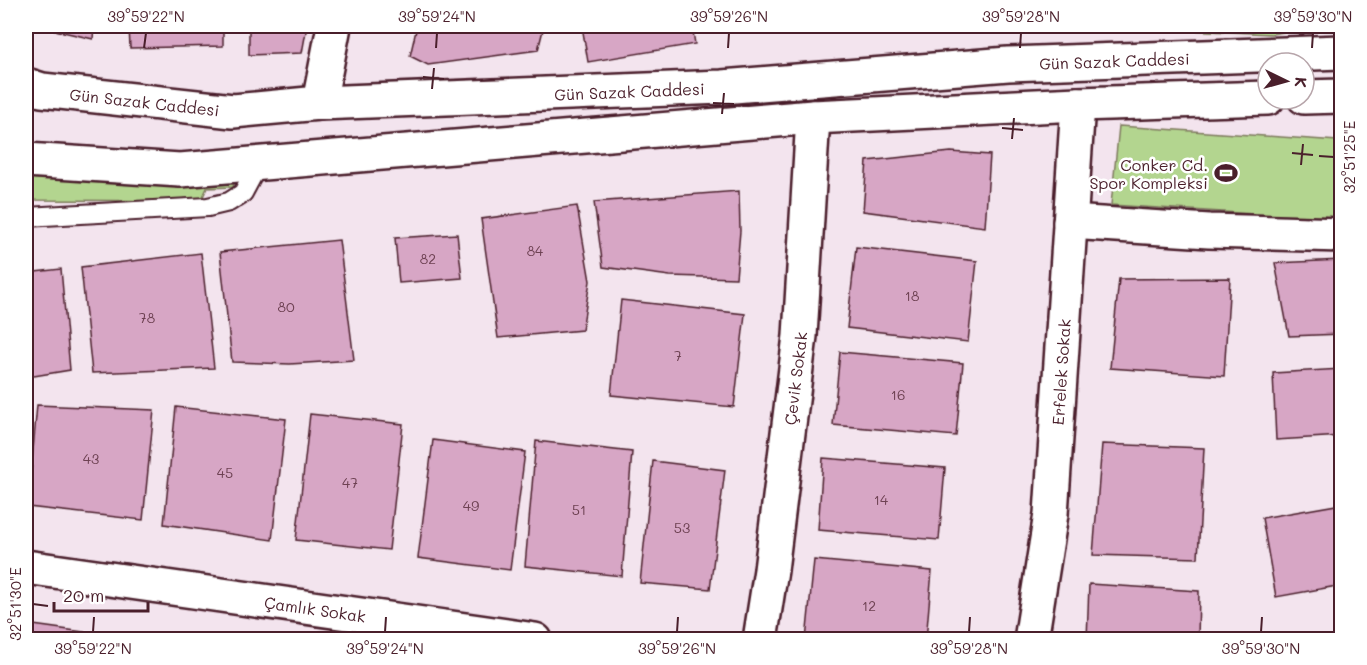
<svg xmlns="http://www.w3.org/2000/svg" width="1367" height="665" font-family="Mali,sans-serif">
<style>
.green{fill:#b3d58f;stroke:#7e7a5d;stroke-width:1.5}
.building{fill:#d7a6c5;stroke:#4a1f2b;stroke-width:1.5}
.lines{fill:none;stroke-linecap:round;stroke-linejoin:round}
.service-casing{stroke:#4a1f2b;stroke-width:22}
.minor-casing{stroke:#4a1f2b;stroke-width:38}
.secondary-casing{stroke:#4a1f2b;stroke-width:38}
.service{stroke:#fff;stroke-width:18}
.minor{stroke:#fff;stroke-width:33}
.secondary{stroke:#fff;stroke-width:33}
.ticks{fill:none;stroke:#4a1f2b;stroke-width:2}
.labels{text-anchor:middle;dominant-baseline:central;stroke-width:5;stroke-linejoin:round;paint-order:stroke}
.number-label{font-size:14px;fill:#6d4152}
.street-label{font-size:16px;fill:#4a1f2b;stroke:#fff}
.poi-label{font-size:16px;fill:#4a1f2b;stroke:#fff;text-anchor:end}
.neatline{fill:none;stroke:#4a1f2b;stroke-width:2}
.ticks-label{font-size:15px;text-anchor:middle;fill:#4a1f2b}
</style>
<rect width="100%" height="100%" fill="#f3e4ee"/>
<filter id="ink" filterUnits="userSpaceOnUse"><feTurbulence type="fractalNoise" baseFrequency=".0167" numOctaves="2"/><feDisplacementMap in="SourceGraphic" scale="12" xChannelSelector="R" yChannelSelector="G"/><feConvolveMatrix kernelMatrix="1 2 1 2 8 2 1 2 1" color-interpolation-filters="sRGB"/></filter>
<g filter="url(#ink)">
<g class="green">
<path d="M1166,26H1326L1271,34L1165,29Z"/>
<path d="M1119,126L1338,141L1334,219L1111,205Z"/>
<path d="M26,169L236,178L233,187L207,188L201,201L26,200Z"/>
</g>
<g class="building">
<path d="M38,26H94L93,39Z"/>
<path d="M129,26H223V46L130,48Z"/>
<path d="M249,26H307L302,53L249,55Z"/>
<path d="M417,26H544L538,50L428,65L410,56Z"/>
<path d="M582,26H692L695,44L588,62Z"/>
<path d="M951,152L990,155L985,227L863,211L867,161Z"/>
<path d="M739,191L740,231L736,278L670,276L603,267L594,202Z"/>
<path d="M577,206L590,281L582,330L498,338L481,219Z"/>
<path d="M457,234L462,278L399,283L395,238Z"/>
<path d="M339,240L354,360L290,364L232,362L220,252Z"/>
<path d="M856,247L977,261L968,342L847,328Z"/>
<path d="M201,253L214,368L92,373L81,267Z"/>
<path d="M1342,260V334L1289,336L1275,263Z"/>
<path d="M61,269L70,370L34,376L26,374V273Z"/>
<path d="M1230,278L1224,376L1110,368L1119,279Z"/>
<path d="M621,300L745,314L734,407L611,395Z"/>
<path d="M840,352L963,363L956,436L833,425Z"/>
<path d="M1342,369V436L1276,440L1273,373Z"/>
<path d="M37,405L154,410L143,520L28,507Z"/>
<path d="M176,407L286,419L272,540L164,524Z"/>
<path d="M310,414L403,424L389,550L296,540Z"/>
<path d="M433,440L525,452L510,570L418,558Z"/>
<path d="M536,441L632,452L622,576L525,566Z"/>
<path d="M1102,444L1204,448L1198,558L1093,555Z"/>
<path d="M823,458L945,468L939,540L818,530Z"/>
<path d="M653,461L725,470L710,589L640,583Z"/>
<path d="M1342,504V585L1276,597L1262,518Z"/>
<path d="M814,560L932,571L926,640H806Z"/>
<path d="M1089,584L1199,591L1198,640H1087Z"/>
<path d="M26,624L105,635V640H26Z"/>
</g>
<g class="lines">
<g class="service-casing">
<path id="service" d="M26,217L208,207L229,202L243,193L259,163"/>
</g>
<g class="minor-casing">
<g id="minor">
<path d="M319,103L334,26"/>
<path d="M1070,222L1209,231L1342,235"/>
<path id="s1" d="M26,567L535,640"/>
<path id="s2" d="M760,640L771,570L800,336L813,117"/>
<path id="s3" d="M1031,640L1051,514L1078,104"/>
</g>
</g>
<g class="secondary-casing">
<g id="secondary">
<path id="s4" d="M26,85L42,90L233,111L319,103L722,87L1008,64L1342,52"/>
<path d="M1304,97L1342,96"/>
<path d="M26,160L180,170L813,117L1078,104L1268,98"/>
</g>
</g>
<use href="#service" class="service"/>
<use href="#minor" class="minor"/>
<use href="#secondary" class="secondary"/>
</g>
</g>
<path class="ticks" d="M144,48L146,33M436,48L437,33M728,48L729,33M1020,48L1021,33M1312,48L1313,33M423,77L444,79M432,89L434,68M713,103L734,104M722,114L724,93M1002,128L1023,130M1012,139L1014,118M1292,153L1313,155M1319,156L1334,157M1301,165L1303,144M33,604L48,606M93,632L94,617M385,632L386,617M677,632L678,617M969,632L970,617M1261,632L1262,617"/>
<defs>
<g id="stadium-bare" transform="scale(1.8)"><path d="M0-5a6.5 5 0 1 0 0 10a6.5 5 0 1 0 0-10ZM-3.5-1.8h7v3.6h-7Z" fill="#4a1f2b" stroke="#fff" stroke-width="2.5" paint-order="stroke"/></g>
</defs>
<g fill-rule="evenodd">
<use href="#stadium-bare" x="1226" y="173"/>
</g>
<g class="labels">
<g class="number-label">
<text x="535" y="250">84</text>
<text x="428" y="258">82</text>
<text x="912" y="295">18</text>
<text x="286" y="306">80</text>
<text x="147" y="317">78</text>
<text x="678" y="355">7</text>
<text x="898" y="394">16</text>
<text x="91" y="458">43</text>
<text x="225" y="472">45</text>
<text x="350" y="482">47</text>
<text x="881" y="499">14</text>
<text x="471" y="505">49</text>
<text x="579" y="509">51</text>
<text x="682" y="527">53</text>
<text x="869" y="605">12</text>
</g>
<g class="street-label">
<text stroke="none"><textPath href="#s4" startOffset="1092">Gün Sazak Caddesi</textPath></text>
<text stroke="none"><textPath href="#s4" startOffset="606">Gün Sazak Caddesi</textPath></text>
<text stroke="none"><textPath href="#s4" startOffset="120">Gün Sazak Caddesi</textPath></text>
<text stroke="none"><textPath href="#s3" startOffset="270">Erfelek Sokak</textPath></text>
<text stroke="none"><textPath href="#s2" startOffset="264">Çevik Sokak</textPath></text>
<text stroke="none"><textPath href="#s1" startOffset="292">Çamlık Sokak</textPath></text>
</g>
<g class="poi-label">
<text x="1208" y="164">Conker Cd.<tspan x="1208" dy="18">Spor Kompleksi</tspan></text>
</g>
</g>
<rect width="1367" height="665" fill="none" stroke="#fff" stroke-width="66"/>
<g transform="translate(1286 81) rotate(95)"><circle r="28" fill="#ffffff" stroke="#b7a5aa" stroke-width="1.5"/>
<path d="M0-4.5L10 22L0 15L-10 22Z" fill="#4a1f2b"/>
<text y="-9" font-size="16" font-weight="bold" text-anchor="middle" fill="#4a1f2b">K</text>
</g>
<path d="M54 602v9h94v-9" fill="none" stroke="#4a1f2b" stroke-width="3"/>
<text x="63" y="602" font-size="18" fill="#4a1f2b" stroke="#ffffff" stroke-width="4.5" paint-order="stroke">20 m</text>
<rect x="33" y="33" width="1301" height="599" class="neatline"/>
<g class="ticks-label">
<text x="146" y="22">39°59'22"N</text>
<text x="437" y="22">39°59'24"N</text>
<text x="729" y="22">39°59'26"N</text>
<text x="1021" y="22">39°59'28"N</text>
<text x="1313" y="22">39°59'30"N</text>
<text transform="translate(1350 157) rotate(-90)" y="5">32°51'25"E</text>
<text transform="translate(16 604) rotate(-90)" y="5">32°51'30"E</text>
<text x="93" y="654">39°59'22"N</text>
<text x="385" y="654">39°59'24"N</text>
<text x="677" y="654">39°59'26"N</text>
<text x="969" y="654">39°59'28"N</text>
<text x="1261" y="654">39°59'30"N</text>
</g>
</svg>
